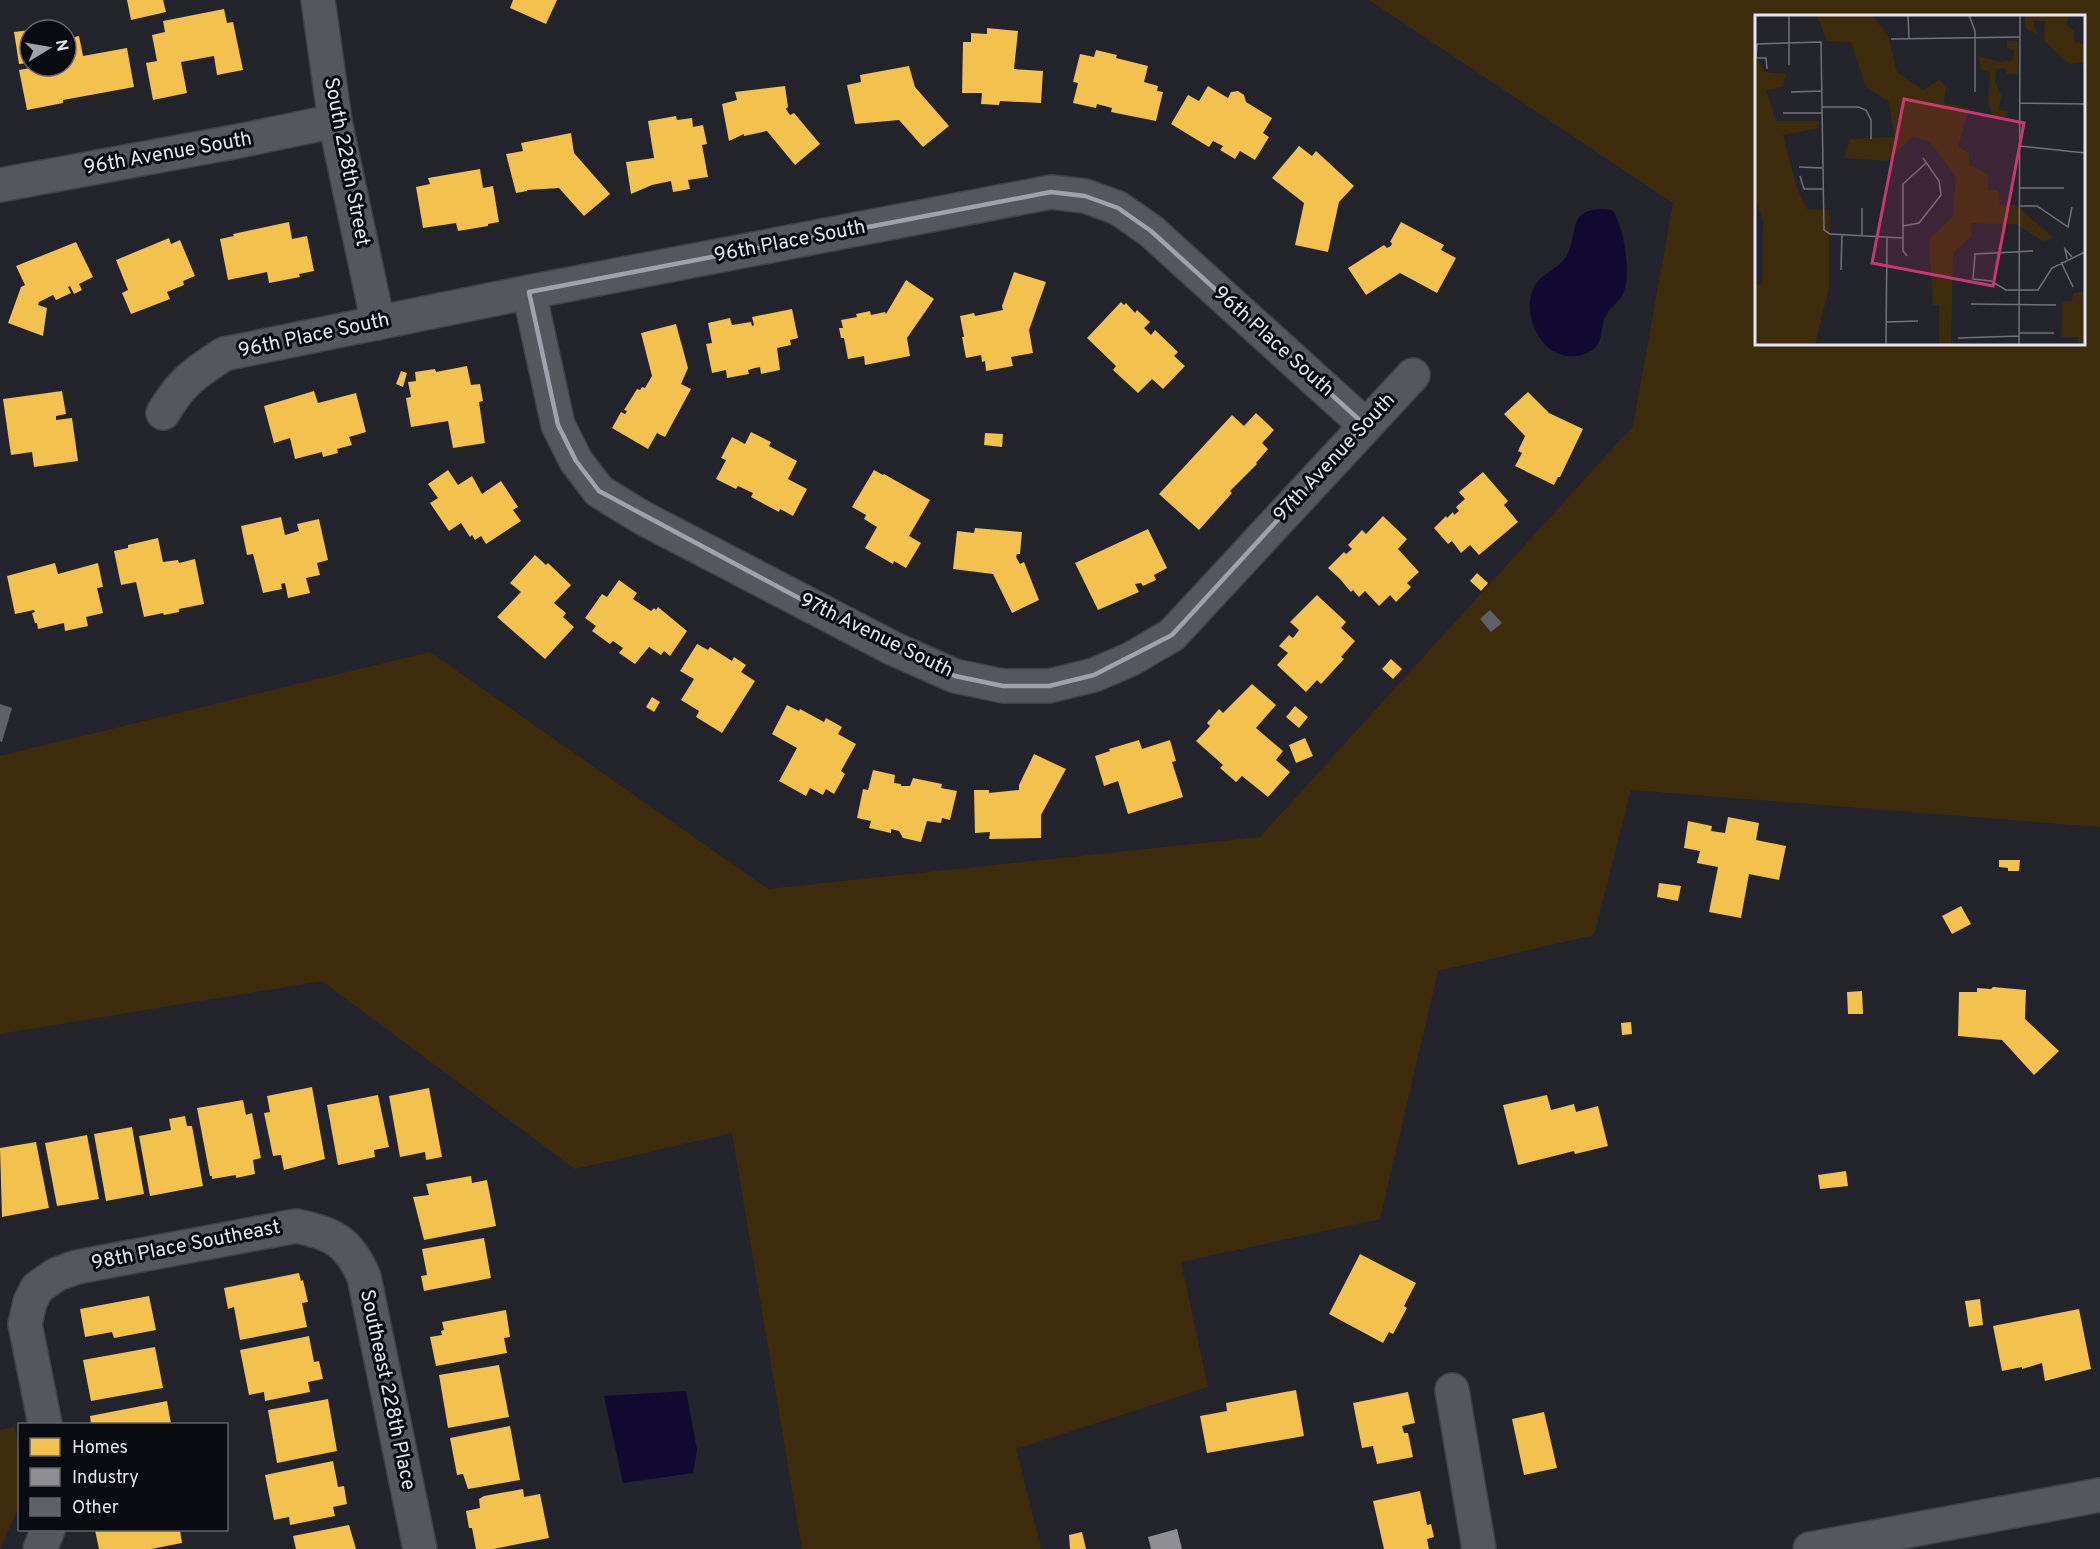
<svg xmlns="http://www.w3.org/2000/svg" width="2100" height="1549" font-family="Overpass,sans-serif">
<style>
.green{fill:#3e2b0c;fill-rule:evenodd}
.water{fill:#110931}
.homes{fill:#f2c14e}
.industry{fill:#8d8d92}
.building{fill:#606068}
.lines{fill:none;stroke-linecap:round;stroke-linejoin:round}
.minor-casing{stroke:#404048;stroke-width:36}
.minor{stroke:#56565e;stroke-width:33}
.marked{fill:none;stroke:#a0a1ac;stroke-width:4.5;stroke-linejoin:round}
.labels{text-anchor:middle;dominant-baseline:central;stroke-width:6;stroke-linejoin:round;paint-order:stroke}
.street-label{font-size:20px;fill:#e4e5f1;stroke:#0a0a11}
.inset-road{fill:none;stroke:#70717b;stroke-width:1.5}
.view{fill:#c73772;fill-opacity:0.15;stroke:#c73772;stroke-width:3}
.inset-edge{fill:none;stroke:#e4e5f1;stroke-width:3}
</style>
<rect width="100%" height="100%" fill="#23232c"/>
<g class="green">
<path d="M1369,0H2100V827L1631,790L1594,935L1438,971L1380,1219L1181,1262L1208,1387L1016,1449L1041,1549H802L732,1133L575,1169L322,981L0,1034V756L430,652L768,889L1260,837L1633,426L1673,203ZM1756,16H2084V344H1756Z"/>
<path d="M15,1427L19,1456L18,1509L0,1549V1430Z"/>
</g>
<g class="water">
<path d="M1603,209L1612,210C1624,225 1632,276 1623,294C1619,302 1611,307 1606,315C1601,324 1603,333 1599,342C1592,356 1573,359 1559,354C1534,345 1519,301 1539,280C1547,271 1559,268 1566,257C1580,233 1565,210 1603,209Z"/>
<path d="M686,1391L697,1450L693,1473L623,1483L604,1396Z"/>
</g>
<g class="homes">
<path d="M127,0H163L166,12L131,20Z"/>
<path d="M513,0H557L546,24L510,8Z"/>
<path d="M224,9L227,23L233,22L243,70L217,75L214,56L181,62L187,93L153,100L146,63L157,61L152,35L165,32L163,21Z"/>
<path d="M987,28L1018,31L1014,69L1043,71L1041,103L1000,101L999,105L981,104L982,93H962L963,42H971V33L987,34Z"/>
<path d="M30,30V63L19,64L14,32Z"/>
<path d="M79,36L83,56L127,48L134,87L63,100V103L27,110L19,70L42,66H66V39Z"/>
<path d="M1096,50L1117,55L1116,58L1148,66L1144,82L1158,86L1157,91L1163,92L1156,121L1111,112L1112,108L1097,104L1096,108L1073,103L1078,83L1073,82L1080,54L1094,57Z"/>
<path d="M909,66L915,87L949,126L923,147L899,120L855,124L847,85L861,82L860,75Z"/>
<path d="M785,86L788,107L786,109L790,115L794,113L820,144L795,165L767,131L744,136V134L729,141L722,104L737,100L735,92Z"/>
<path d="M1208,86L1228,98L1231,92L1238,91L1244,95L1246,102L1272,118L1263,133L1269,137L1255,160L1240,151L1235,159L1220,150L1223,146L1213,141L1209,147L1171,124L1188,95L1199,101Z"/>
<path d="M676,116L677,120L692,118L693,127L703,125L707,144L702,145L708,177L688,180L690,189L673,192L671,181L652,185L631,194L626,162L654,158L648,121Z"/>
<path d="M571,133L574,153L610,194L584,216L559,188L527,190V191L516,193L506,154L523,151L521,143Z"/>
<path d="M1299,146L1312,156L1316,151L1354,186L1339,202L1328,252L1295,245L1304,203L1272,178Z"/>
<path d="M480,169L483,188L493,186L499,222L488,224V226L458,231L456,223L423,228L416,187L430,184L428,178Z"/>
<path d="M289,222L292,239L307,236L314,271L299,274L300,277L269,283L267,272L228,280L220,239L234,236L233,234Z"/>
<path d="M1401,222L1444,245L1441,250L1456,258L1437,293L1400,273L1366,295L1348,268L1384,245L1387,248L1391,246L1392,243L1390,242Z"/>
<path d="M169,238L171,244L180,240L195,276L183,281L184,285L167,292L170,299L131,314L122,293L128,290L116,260Z"/>
<path d="M76,242L93,277L79,284L82,290L74,294L70,286L68,287L71,293L56,300L53,295L39,302L38,305L47,308L43,336L8,323L21,287L25,285L16,266Z"/>
<path d="M1014,272L1046,282L1029,330L1033,353L1011,357L1013,366L986,371L985,361L982,362L981,355L966,358L962,337H964L960,316L974,313L975,316L1003,310L1002,306Z"/>
<path d="M906,280L934,299L907,338L910,356L865,365L864,356L848,359L844,338H841L839,328H843L841,320L857,317L856,314L870,311L871,315L885,312L886,314Z"/>
<path d="M1121,302L1124,305L1126,303L1135,313L1137,310L1150,322L1144,328L1151,335L1155,330L1178,352L1174,356L1185,366L1163,389L1152,379L1138,393L1113,370L1116,366L1087,338Z"/>
<path d="M792,309L798,338L790,340L791,345L777,348L780,370L761,374L760,367L755,368L748,370L749,374L727,378L726,370L712,373L706,344L712,343L708,323L730,318L732,325L751,322L752,326L754,325L752,317Z"/>
<path d="M676,324L688,368L681,384L691,389L665,437L657,433L648,449L612,428L621,412L625,414L627,411L624,410L637,389L640,390L642,387L645,388L652,376L641,333Z"/>
<path d="M467,366L471,385L480,384L483,401L479,402L485,443L453,448L448,421L411,427L406,398L411,397L408,382L416,381L415,372L435,369L436,372Z"/>
<path d="M401,371L407,373L403,387L396,384Z"/>
<path d="M62,391L66,414L56,416V420L72,418L78,461L34,467L32,452L11,455L3,399Z"/>
<path d="M314,391L318,403L356,393L366,432L349,437L352,445L337,449L338,453L323,457L322,452L295,459L290,438L274,443L264,406Z"/>
<path d="M1528,392L1549,413L1583,429L1560,477H1558L1554,485L1515,466L1522,453L1518,451L1525,436L1504,414Z"/>
<path d="M1256,413L1274,430L1262,443L1268,449L1256,463L1257,464L1230,491L1232,493L1199,530L1159,494L1232,415L1244,426Z"/>
<path d="M751,432L771,442L769,446L797,461L788,479L807,489L793,516L780,509L779,512L751,497L753,493L738,486L736,489L716,479L726,460L721,458L732,437L745,444Z"/>
<path d="M985,433L1003,434L1002,447L984,445Z"/>
<path d="M448,470L458,485L472,476L482,494L501,481L518,507L513,510L521,521L486,544L481,536L475,540L472,535L470,537L461,523L449,531L430,503L438,498L428,484Z"/>
<path d="M874,470L883,475L884,474L930,500L909,536L921,543L906,568L894,561L893,564L865,548L877,527L864,519L866,515L852,507Z"/>
<path d="M1483,472L1508,501L1504,505L1518,522L1479,555L1470,545L1461,553L1452,541L1448,544L1434,528L1446,516L1447,518L1453,512L1454,515L1459,511L1456,507L1465,499L1459,492Z"/>
<path d="M1383,516L1407,539L1398,549L1419,572L1407,583L1411,587L1396,602L1390,595L1379,606L1365,591L1359,597L1353,590L1351,592L1340,579L1328,568L1344,552L1346,554L1352,549L1348,545L1362,530L1366,534Z"/>
<path d="M281,517L285,535L299,531L297,524L319,519L328,560L317,563L320,575L306,578L310,593L288,598L285,583L281,584L282,589L263,593L253,554L247,555L241,526Z"/>
<path d="M975,528L1022,532L1020,554H1017L1016,557L1020,564L1024,562L1039,600L1012,613L993,574L953,569L957,531L974,533Z"/>
<path d="M1148,529L1167,568L1154,575L1156,580L1143,586L1141,583L1135,584L1139,592L1098,610L1075,563Z"/>
<path d="M158,538L163,562L178,560L179,563L195,559L204,604L179,609V612L164,615L163,613L144,617L136,582L121,585L114,551L128,548V545Z"/>
<path d="M535,555L546,565L548,563L571,585L554,603L566,613L563,617L574,627L545,659L497,617L521,592L510,583Z"/>
<path d="M55,563L58,574L98,563L103,587L97,588L103,613L86,617L88,626L65,631L64,623L38,629L37,623H35L32,613L35,612L34,610L15,614L7,576Z"/>
<path d="M1477,573L1488,583L1481,591L1470,581Z"/>
<path d="M619,580L637,593L633,599L651,611L654,608L656,610L658,607L687,631L670,656L664,651L661,655L649,647L635,664L619,653L623,648L613,641L610,644L592,631L596,626L585,618L602,594L607,597Z"/>
<path d="M1317,595L1346,622L1341,628L1355,641L1341,657L1344,659L1321,684L1317,680L1306,692L1277,665L1288,653L1279,646L1289,635L1293,638L1299,630L1290,622Z"/>
<path d="M697,644L708,650L710,647L732,661L734,657L746,665L741,672L755,681L722,733L696,717L699,711L681,700L694,679L680,671Z"/>
<path d="M1391,659L1402,669L1393,679L1382,669Z"/>
<path d="M1252,684L1276,705L1256,728L1283,751L1276,760L1290,772L1268,797L1242,776L1236,782L1220,768L1223,765L1196,741L1210,726L1207,723L1219,709L1223,713Z"/>
<path d="M652,697L660,702L654,712L646,707Z"/>
<path d="M787,705L799,711L800,709L824,722L826,718L842,727L838,734L856,744L841,771L845,774L834,794L826,789L823,795L810,788L806,796L779,781L797,748L772,734Z"/>
<path d="M1295,706L1308,717L1299,728L1286,717Z"/>
<path d="M1305,738L1313,756L1296,763L1289,745Z"/>
<path d="M1139,740L1142,749L1170,740L1176,761L1172,762L1183,797L1128,814L1118,781L1104,786L1095,756L1110,751L1109,749Z"/>
<path d="M1034,754L1066,769L1041,815V838L989,839L990,832L975,833L974,790H989V793L1019,790V785Z"/>
<path d="M873,770L895,775L894,783L901,784V786H910L913,778L942,784L941,788L957,791L950,820L942,818L941,823L927,821L921,842L903,838L899,831L891,829V833L869,828L871,821L857,818L863,789L868,790Z"/>
<path d="M1728,817L1759,823L1756,840L1786,846L1779,880L1749,874L1741,918L1709,912L1718,867L1697,863L1700,851L1684,848L1688,821L1712,826L1711,831L1725,833Z"/>
<path d="M1999,860H2020L2019,871H2008V868L1999,867Z"/>
<path d="M1659,883L1681,886L1678,901L1657,897Z"/>
<path d="M1961,906L1971,924L1952,934L1942,916Z"/>
<path d="M1993,987L2026,990L2025,1019L2059,1051L2034,1075L2002,1040L1958,1036L1959,992H1977V988L1991,989Z"/>
<path d="M1862,991L1863,1014H1848L1847,992Z"/>
<path d="M1631,1022L1632,1034L1622,1035L1621,1023Z"/>
<path d="M312,1087L325,1159L284,1170L281,1155L273,1156L264,1113L270,1112L267,1096Z"/>
<path d="M429,1088L442,1157L426,1160L425,1152L400,1157L389,1096Z"/>
<path d="M378,1095L389,1147L374,1150L375,1157L338,1165L327,1105Z"/>
<path d="M1547,1095L1551,1110L1574,1104L1576,1112L1598,1106L1608,1146L1575,1154L1574,1151L1518,1165L1503,1105Z"/>
<path d="M243,1100L246,1115L252,1113L261,1158L253,1160L255,1174L236,1178V1175L212,1179V1176H210L197,1108Z"/>
<path d="M185,1116L187,1126H192L203,1186L150,1196L139,1136L171,1130L169,1119Z"/>
<path d="M132,1127L144,1194L106,1201L94,1134Z"/>
<path d="M87,1135L99,1199L57,1206L45,1143Z"/>
<path d="M36,1142L49,1208L2,1217L0,1148Z"/>
<path d="M1846,1171L1848,1186L1820,1189L1818,1175Z"/>
<path d="M471,1176L472,1183L487,1180L496,1226L424,1240L413,1197L429,1195L426,1184Z"/>
<path d="M484,1238L491,1278L424,1291L421,1276L427,1275L422,1249Z"/>
<path d="M1360,1254L1416,1283L1404,1306L1407,1308L1393,1334L1389,1332L1383,1343L1329,1314Z"/>
<path d="M299,1273L301,1281L303,1280L308,1302L302,1303L307,1327L240,1340L234,1307L228,1309L224,1288Z"/>
<path d="M149,1296L156,1330L114,1338L112,1332L85,1337L80,1309Z"/>
<path d="M1980,1299L1983,1325L1969,1327L1965,1301Z"/>
<path d="M2079,1309L2091,1369L2045,1381L2042,1363L2022,1369V1367L2002,1371L1993,1326Z"/>
<path d="M506,1310L510,1337L504,1338L507,1353L436,1366L430,1337L442,1335L441,1331L444,1330L442,1322Z"/>
<path d="M309,1336L314,1362L319,1361L323,1379L308,1382L310,1392L265,1401L264,1392L249,1395L240,1350Z"/>
<path d="M155,1347L163,1388L91,1401L83,1360Z"/>
<path d="M499,1365L509,1417L448,1428L439,1375Z"/>
<path d="M1296,1390L1304,1436L1207,1453L1200,1416L1227,1411L1226,1403Z"/>
<path d="M1408,1392L1415,1423L1402,1426L1404,1433H1401H1408L1413,1457L1377,1464L1373,1446L1362,1448L1353,1403Z"/>
<path d="M328,1399L337,1451L277,1463L268,1410Z"/>
<path d="M167,1401L171,1424H91L90,1416Z"/>
<path d="M1544,1412L1557,1468L1524,1475L1512,1419Z"/>
<path d="M510,1426L520,1480L468,1489L463,1474L457,1475L450,1438Z"/>
<path d="M333,1461L338,1487L344,1486L347,1504L333,1507L335,1516L290,1525L289,1517L274,1520L265,1475Z"/>
<path d="M523,1489L524,1497L540,1494L549,1538L493,1549H476L472,1528H469L466,1511L480,1508L479,1499L484,1496Z"/>
<path d="M1420,1491L1427,1525L1431,1524L1434,1537L1427,1539L1429,1549H1384L1373,1501Z"/>
<path d="M349,1525L356,1549H296L293,1536Z"/>
<path d="M95,1530H180L182,1543L151,1549H99Z"/>
<path d="M1082,1532L1086,1549H1070L1069,1535Z"/>
</g>
<path class="industry" d="M1177,1529L1182,1549H1151L1148,1537Z"/>
<g class="building">
<path d="M1490,610L1502,623L1491,632L1480,619Z"/>
<path d="M0,704L12,708L2,742L0,741Z"/>
</g>
<g class="lines">
<g class="minor-casing">
<g id="minor">
<path d="M318,0L335,121L378,323"/>
<path d="M0,185L244,140L335,121"/>
<path d="M529,292L558,425L576,461L599,491L641,517L894,649L955,676L1003,686H1049L1094,675L1131,659L1172,635L1413,375"/>
<path d="M163,413C182,381 194,374 224,354L529,292L1051,192L1085,196L1118,208L1151,231L1365,425"/>
<path d="M1452,1390L1479,1549"/>
<path d="M45,1424L25,1324L30,1302L37,1288L57,1274L77,1267L296,1226C333,1233 349,1242 364,1277L420,1549"/>
<path d="M40,1549L48,1530"/>
<path d="M1810,1549L2100,1495"/>
</g>
</g>
<use href="#minor" class="minor"/>
</g>
<path class="marked" d="M1051,192L1085,196L1118,208L1151,231L1365,425L1172,635L1094,675L1049,686H1003L955,676L894,649L599,491L576,461L558,425L529,292Z"/>
<g class="labels">
<g class="street-label">
<text transform="translate(168 154) rotate(-10)">96th Avenue South</text>
<text transform="translate(346 162) rotate(79)">South 228th Street</text>
<text transform="translate(790 242) rotate(-11)">96th Place South</text>
<text transform="translate(314 336) rotate(-12)">96th Place South</text>
<text transform="translate(1273 342) rotate(42)">96th Place South</text>
<text transform="translate(1335 458) rotate(-47)">97th Avenue South</text>
<text transform="translate(876 636) rotate(26)">97th Avenue South</text>
<text transform="translate(186 1246) rotate(-11)">98th Place Southeast</text>
<text transform="translate(387 1390) rotate(78)">Southeast 228th Place</text>
</g>
</g>
<g transform="translate(1755 15)">
<rect width="330" height="330" fill="#23232c"/>
<path d="M62,0H116L133,20L142,57L168,75L184,65L191,71L189,88L214,93L203,132L214,138V150L233,159V175H243L245,190H260L298,222L289,227L261,209L216,208L217,221L198,238L196,330H184V290H178L174,224L198,201L201,162L175,127L158,121L133,146L89,143L95,124L139,122L134,87L111,72L96,27L72,26ZM270,0H314L311,10L319,16L320,27L328,29L330,25V56L327,48L314,49L289,26L290,6L278,5L282,19L270,13ZM252,26H263V59H252L250,53L241,54L240,66L246,80L244,95L252,96L253,102H238L233,88L235,57L227,55L223,41L246,47L258,45L259,35L252,33ZM0,39L9,57L31,59L28,72L11,75L21,106H64L63,113L28,120L42,174L52,194L74,195V272L60,330H0V270L7,269L8,206L0,182ZM330,276V330H323V322H306L308,287L317,286L318,278Z" fill="#3e2b0c"/>
<path class="inset-road" d="M153,0L154,24M214,0L220,16V77M136,24L264,22M34,50V0M12,54L11,43H1L2,29L66,27L69,215L75,219L148,223M36,77L67,76M265,88L330,89M67,92H103L111,95L116,105V124M28,98H67M265,131L330,138M44,152L67,153M45,161L49,174H68M265,173H309M265,191H282L313,212L317,192M148,211L164,208L186,180L184,166L168,143M107,221V193M274,236H278L220,239L218,264L236,266L251,275H283L297,253L330,237M152,241L148,236V169L171,148M312,244L310,234L317,242M306,247L318,272L316,268M86,255L87,220M216,289L301,290M131,307L163,306M264,318H299M203,323L264,321M131,330L132,223M264,330L265,0"/>
<path class="view" d="M149,84L269,108L238,271L117,248Z"/>
<rect width="330" height="330" class="inset-edge"/>
</g>
<rect x="18" y="1423" width="210" height="108" fill="#0a0a11" stroke="#61626b" stroke-width="1.5"/>
<rect x="30" y="1438" width="30" height="18" fill="#f2c14e" stroke="#61626b" stroke-width="1.5"/>
<text x="72" y="1453" font-size="18" fill="#e4e5f1">Homes</text>
<rect x="30" y="1468" width="30" height="18" fill="#8d8d92" stroke="#61626b" stroke-width="1.5"/>
<text x="72" y="1483" font-size="18" fill="#e4e5f1">Industry</text>
<rect x="30" y="1498" width="30" height="18" fill="#606068" stroke="#61626b" stroke-width="1.5"/>
<text x="72" y="1513" font-size="18" fill="#e4e5f1">Other</text>
<g transform="translate(48 48) rotate(79)"><circle r="28" fill="#0a0a11" stroke="#61626b" stroke-width="1.5"/>
<path d="M0-4.5L10 22L0 15L-10 22Z" fill="#a0a1ac"/>
<text y="-9" font-size="16" font-weight="bold" text-anchor="middle" fill="#e4e5f1">N</text>
</g>
</svg>
